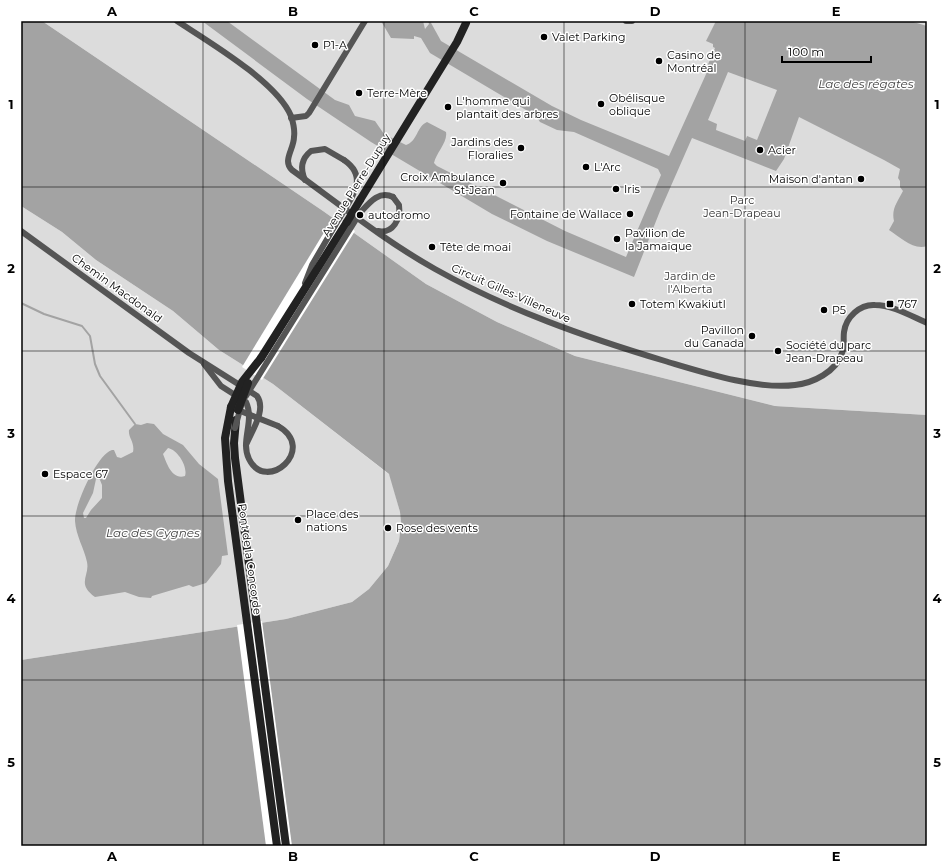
<svg xmlns="http://www.w3.org/2000/svg" width="948" height="867" font-family="Montserrat,sans-serif">
<style>
.green{fill:#dcdcdc}
.water{fill:#a3a3a3;fill-rule:evenodd}
.pier{fill:#fff}
.lines{fill:none;stroke-linecap:round;stroke-linejoin:round}
.stream{stroke:#a3a3a3;stroke-width:2}
.street{stroke:#555;stroke-width:6}
.secondary{stroke:#222;stroke-width:8}
.street-bridge{stroke:#555;stroke-width:6}
.secondary-bridge{stroke:#222;stroke-width:8}
.grid{fill:none;stroke:#000;stroke-width:1;stroke-opacity:0.55}
.poi-dot{fill:#000;stroke:#fff;stroke-width:1.5}
.labels{text-anchor:middle;dominant-baseline:central;stroke-width:3;stroke-linejoin:round;paint-order:stroke}
.poi-label{font-size:11px;fill:#000;stroke:#fff;text-anchor:start}
.street-label{font-size:11px;fill:#000;stroke:#fff}
.park-label{font-size:11px;fill:#333;stroke:#fff}
.water-label{font-size:12px;font-style:italic;fill:#444;stroke:#fff}
.neatline{fill:none;stroke:#000;stroke-width:1.5}
.grid-label{font-size:13px;text-anchor:middle;font-weight:bold;fill:#000}
</style>
<rect width="100%" height="100%" fill="#fff"/>
<g class="green">
<path d="M42,21H927V415L775,406L575,356L497,322L426,284L323,211Z"/>
<path d="M21,206L62,232L96,260L173,311L219,350L273,384L390,475L400,512L401,523L399,541L388,566L369,589L352,602L286,619L21,660Z"/>
</g>
<g class="water">
<path d="M21,21H42L323,211L426,284L497,322L575,356L775,406L927,415V846H21V660L286,619L352,602L369,589L388,566L399,541L401,523L400,512L389,474L273,384L219,350L173,311L96,260L62,232L21,206Z"/>
<path d="M202,21H227L335,100L349,105L355,116L375,121L384,134L406,145C417,142 417,126 427,122L446,132C448,142 436,153 434,163L437,166L565,231L626,257L661,175L658,169L574,132L557,130L540,122L536,116L430,53L421,38L414,36V39L391,38L381,21H423L425,29L429,24L428,21H430L441,41L552,106L581,120L669,156L707,72L706,69L715,48L713,47V44L706,41L716,21H910L927,26V246C914,251 900,237 889,230L894,221C891,209 898,201 903,191L900,187V181L898,178L900,169L884,160L799,117L784,159L776,171L692,138L660,211L634,277L547,241L492,214L371,142L307,99ZM728,72L777,90L757,140L747,136L745,141L716,130L717,124L708,120Z"/>
<path d="M147,423L154,424L163,434L183,445L199,464L218,479L228,555L222,556L221,564L206,583L193,587L189,585L152,596L151,598L139,597L125,592L95,597C76,583 90,576 87,562C84,548 76,536 75,521C74,506 97,454 112,450H114L117,457L121,458L133,452C135,442 128,438 129,430L135,424L141,425ZM168,448C178,450 188,467 185,476C172,480 167,464 163,454ZM96,479L100,480L102,485V498L91,510L86,518H84L83,513L93,493Z"/>
</g>
<g class="pier">
<path d="M334,216L355,231L262,380L242,367Z"/>
<path d="M262,621L292,846H266L237,625Z"/>
</g>
<g class="lines">
<path class="stream" d="M21,303L44,314L82,326L90,336L95,364L100,376L135,424"/>
<g class="street">
<path d="M177,21C209,42 277,82 291,116C293,122 295,130 294,137C294,149 282,161 292,170C339,204 385,241 435,269C508,310 585,337 665,361C702,372 757,390 795,385C813,383 836,372 842,353C845,346 843,339 844,332C846,317 860,304 875,305C892,305 911,316 927,323"/>
<path d="M626,21H632"/>
<path d="M291,118L306,116L309,113L365,21"/>
<path d="M305,180C300,169 301,159 311,151L325,149L344,160"/>
<path d="M21,231L189,353L257,396C267,410 251,432 246,445"/>
<path d="M378,231C393,234 401,219 399,205L393,197"/>
<path d="M305,283L312,265L340,217"/>
<path d="M204,364L221,386L246,402C255,421 240,441 249,459C266,494 318,449 278,426"/>
</g>
<g class="secondary">
<path d="M360,200L457,42L466,23"/>
<path d="M261,358L347,222"/>
<path d="M231,407L225,438L228,481L277,846"/>
<path d="M236,420L234,443L235,458L286,846"/>
</g>
<g class="street-bridge">
<path d="M340,217C352,197 369,177 344,160"/>
<path d="M246,396L360,213C369,203 379,190 393,197"/>
<path d="M238,410L278,426"/>
<path d="M235,428L241,406"/>
</g>
<g class="secondary-bridge">
<path d="M347,222L360,200"/>
<path d="M231,407L242,382L261,358"/>
<path d="M238,410L248,383"/>
</g>
</g>
<path class="grid" d="M203,21V846M384,21V846M564,21V846M745,21V846M21,187H927M21,351H927M21,516H927M21,680H927"/>
<g class="poi-dot">
<circle cx="544" cy="37" r="4"/>
<circle cx="315" cy="45" r="4"/>
<circle cx="659" cy="61" r="4"/>
<circle cx="359" cy="93" r="4"/>
<circle cx="601" cy="104" r="4"/>
<circle cx="448" cy="107" r="4"/>
<circle cx="521" cy="148" r="4"/>
<circle cx="760" cy="150" r="4"/>
<circle cx="586" cy="167" r="4"/>
<circle cx="861" cy="179" r="4"/>
<circle cx="503" cy="183" r="4"/>
<circle cx="616" cy="189" r="4"/>
<circle cx="630" cy="214" r="4"/>
<circle cx="360" cy="215" r="4"/>
<circle cx="617" cy="239" r="4"/>
<circle cx="432" cy="247" r="4"/>
<circle cx="632" cy="304" r="4"/>
<rect x="886" y="300" width="8" height="8" rx="2"/>
<circle cx="824" cy="310" r="4"/>
<circle cx="752" cy="336" r="4"/>
<circle cx="778" cy="351" r="4"/>
<circle cx="45" cy="474" r="4"/>
<circle cx="298" cy="520" r="4"/>
<circle cx="388" cy="528" r="4"/>
</g>
<g class="labels">
<g class="poi-label">
<text x="552" y="37">Valet Parking</text>
<text x="323" y="45">P1-A</text>
<text x="667" y="55">Casino de<tspan x="667" dy="13">Montréal</tspan></text>
<text x="367" y="93">Terre-Mère</text>
<text x="609" y="98">Obélisque<tspan x="609" dy="13">oblique</tspan></text>
<text x="456" y="101">L'homme qui<tspan x="456" dy="13">plantait des arbres</tspan></text>
<text x="513" y="142" text-anchor="end">Jardins des<tspan x="513" dy="13">Floralies</tspan></text>
<text x="768" y="150">Acier</text>
<text x="594" y="167">L'Arc</text>
<text x="495" y="177" text-anchor="end">Croix Ambulance<tspan x="495" dy="13">St-Jean</tspan></text>
<text x="853" y="179" text-anchor="end">Maison d'antan</text>
<text x="624" y="189">Iris</text>
<text x="622" y="214" text-anchor="end">Fontaine de Wallace</text>
<text x="368" y="215">autodromo</text>
<text x="625" y="233">Pavilion de<tspan x="625" dy="13">la Jamaïque</tspan></text>
<text x="440" y="247">Tête de moai</text>
<text x="640" y="304">Totem Kwakiutl</text>
<text x="898" y="304">767</text>
<text x="832" y="310">P5</text>
<text x="744" y="330" text-anchor="end">Pavillon<tspan x="744" dy="13">du Canada</tspan></text>
<text x="786" y="345">Société du parc<tspan x="786" dy="13">Jean-Drapeau</tspan></text>
<text x="53" y="474">Espace 67</text>
<text x="306" y="514">Place des<tspan x="306" dy="13">nations</tspan></text>
<text x="396" y="528">Rose des vents</text>
</g>
<g class="street-label">
<text transform="translate(356 185) rotate(-58)">Avenue Pierre-Dupuy</text>
<text transform="translate(117 288) rotate(36)">Chemin Macdonald</text>
<text transform="translate(511 293) rotate(24)">Circuit Gilles-Villeneuve</text>
<text transform="translate(250 559) rotate(82)">Pont de la Concorde</text>
</g>
<g class="park-label">
<text x="742" y="200">Parc<tspan x="742" dy="13">Jean-Drapeau</tspan></text>
<text x="690" y="276">Jardin de<tspan x="690" dy="13">l'Alberta</tspan></text>
</g>
<g class="water-label">
<text x="866" y="83">Lac des régates</text>
<text x="153" y="532">Lac des Cygnes</text>
</g>
</g>
<rect width="948" height="867" fill="none" stroke="#ffffff" stroke-width="44"/>
<path d="M782 56v6h89v-6" fill="none" stroke="#000000" stroke-width="2"/>
<text x="788" y="56" font-size="12" fill="#000000" stroke="#ffffff" stroke-width="3" paint-order="stroke">100 m</text>
<rect x="22" y="22" width="904" height="823" class="neatline"/>
<g class="grid-label">
<text x="112" y="16">A</text>
<text x="293" y="16">B</text>
<text x="474" y="16">C</text>
<text x="655" y="16">D</text>
<text x="836" y="16">E</text>
<text x="11" y="109">1</text>
<text x="937" y="109">1</text>
<text x="11" y="273">2</text>
<text x="937" y="273">2</text>
<text x="11" y="438">3</text>
<text x="937" y="438">3</text>
<text x="11" y="603">4</text>
<text x="937" y="603">4</text>
<text x="11" y="767">5</text>
<text x="937" y="767">5</text>
<text x="112" y="861">A</text>
<text x="293" y="861">B</text>
<text x="474" y="861">C</text>
<text x="655" y="861">D</text>
<text x="836" y="861">E</text>
</g>
</svg>
